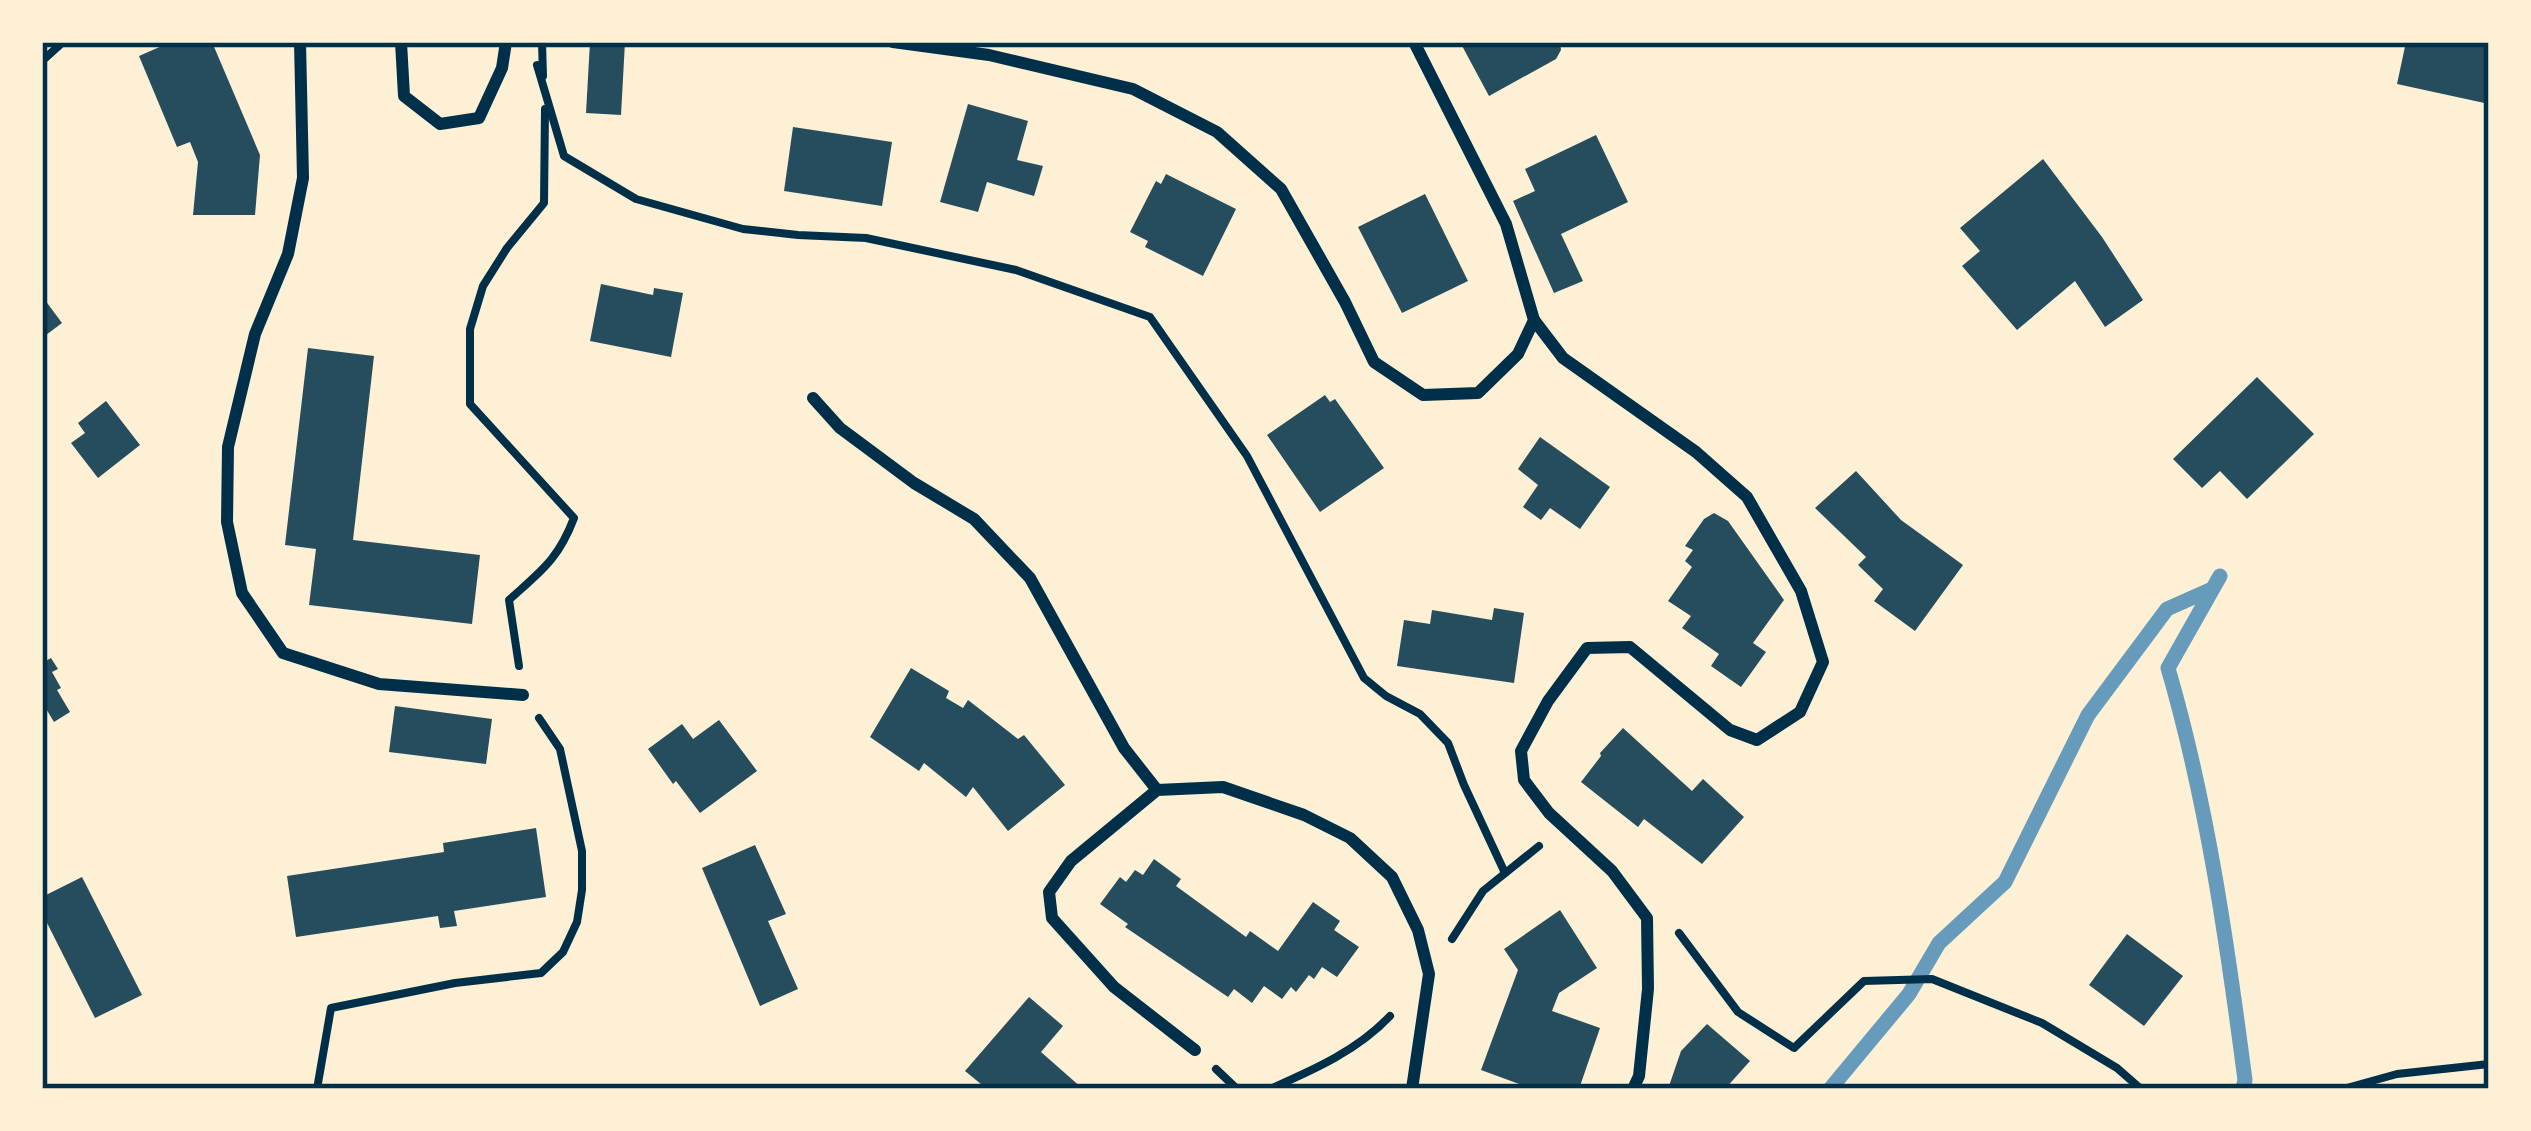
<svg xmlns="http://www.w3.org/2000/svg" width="2531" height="1131" font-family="Karla,sans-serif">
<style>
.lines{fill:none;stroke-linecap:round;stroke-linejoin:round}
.stream{stroke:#669bbc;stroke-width:15}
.building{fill:#264d5e}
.path{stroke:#003049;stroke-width:8}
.minor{stroke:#003049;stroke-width:12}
.neatline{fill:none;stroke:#003049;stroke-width:4.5}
</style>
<rect width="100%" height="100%" fill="#fdf0d5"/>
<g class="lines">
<g class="stream">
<path d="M2220,576L2168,668C2207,802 2227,942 2245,1080L2243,1089"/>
<path d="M1830,1089L1909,994L1939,943L2005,882L2088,715L2167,609L2212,589"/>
</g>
</g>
<g class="building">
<path d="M171,42H212L260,155L255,215H193L198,162L190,142L177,147L139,56Z"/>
<path d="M590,42H625L621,115L586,113Z"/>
<path d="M1460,42H1560L1561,50L1556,59L1489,96Z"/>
<path d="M2406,42H2489V104L2397,84Z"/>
<path d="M968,104L1028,121L1017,160L1043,166L1034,196L987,182L978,212L940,202Z"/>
<path d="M793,127L892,142L882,206L784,191Z"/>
<path d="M1596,135L1628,202L1561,234L1583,281L1554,293L1513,201L1535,191L1525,169Z"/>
<path d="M2043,159L2102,237L2143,300L2105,327L2075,281L2017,330L1962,266L1980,251L1960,228Z"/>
<path d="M1166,174L1236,209L1203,276L1145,247L1148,241L1130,232L1156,181L1161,184Z"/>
<path d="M1425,194L1468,281L1402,313L1358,227Z"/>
<path d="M601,284L653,295L654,288L683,293L671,357L590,341Z"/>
<path d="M42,296L62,323L42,338Z"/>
<path d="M308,348L374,356L353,540L480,555L472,624L309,605L316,549L285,545Z"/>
<path d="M2257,377L2314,434L2247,499L2220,471L2202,488L2173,459Z"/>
<path d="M1325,395L1330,402L1335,399L1384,468L1320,512L1267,435Z"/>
<path d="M106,401L140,445L98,478L71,443L85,433L78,423Z"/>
<path d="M1540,437L1610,487L1580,529L1550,508L1541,520L1523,507L1538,485L1518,469Z"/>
<path d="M1856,471L1901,520L1963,565L1915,631L1874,601L1883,589L1858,565L1866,557L1815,508Z"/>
<path d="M1714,513L1728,521L1784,600L1753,643L1766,652L1741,687L1711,666L1719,654L1682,628L1691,616L1668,601L1692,567L1685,561L1693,550L1685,546L1704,519Z"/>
<path d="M1494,608L1524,613L1514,683L1397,666L1404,620L1430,624L1432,610L1492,620Z"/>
<path d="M51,658L58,669L52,672L61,688L57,690L70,712L54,722L42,702V663Z"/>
<path d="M911,668L949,691L946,698L963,708L968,700L1018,739L1024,735L1065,785L1008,831L973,787L966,797L924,763L919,771L870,737Z"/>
<path d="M395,706L492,719L486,764L389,752Z"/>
<path d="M719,720L757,771L700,813L676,781L673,784L648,749L682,724L693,739Z"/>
<path d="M1623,728L1692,791L1703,779L1744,817L1702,864L1644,819L1638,827L1581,782L1601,756L1600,753Z"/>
<path d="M536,828L546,897L454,911L457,926L440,928L438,916L296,937L287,876L444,852L443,843Z"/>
<path d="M755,845L786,914L768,921L798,989L760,1006L702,868Z"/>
<path d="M1154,859L1181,879L1176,886L1246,937L1250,931L1278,951L1313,902L1340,921L1334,930L1359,947L1337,977L1322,967L1314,979L1309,975L1296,992L1291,987L1282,999L1264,986L1252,1003L1234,989L1228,997L1125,927L1128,924L1100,904L1120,877L1126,882L1135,870L1143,875Z"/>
<path d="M82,877L142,995L95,1018L42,913V897Z"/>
<path d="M1560,910L1597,968L1559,993L1552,1011L1600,1028L1579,1089H1533L1481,1070L1518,970L1504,949Z"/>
<path d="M2127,934L2183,976L2144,1026L2089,985Z"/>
<path d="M1029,997L1063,1026L1041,1052L1083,1089H987L965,1071Z"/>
<path d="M1707,1024L1750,1061L1725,1089H1668L1681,1051Z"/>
</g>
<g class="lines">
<g class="path">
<path d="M542,42L543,76"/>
<path d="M42,61L63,42"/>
<path d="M537,65L564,156L636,199L743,229L798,235L866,238L1016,270L1150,317L1247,456L1364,678L1386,696L1420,714L1448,743L1464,785L1505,873"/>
<path d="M519,666L509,600C541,571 558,560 574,518L470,404V329L483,286L507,248L544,203L545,109"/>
<path d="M1679,933L1738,1012L1794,1048L1864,981L1932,979L2042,1023L2117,1068L2141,1089"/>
<path d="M1452,939L1483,891L1539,846"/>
<path d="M1216,1069L1237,1089"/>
<path d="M317,1089L331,1008L455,983L541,973L563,952L577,922L582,890V851L560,749L539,718"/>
<path d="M1270,1089C1313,1070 1357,1051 1390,1016"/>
<path d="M2343,1089L2397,1074L2489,1064"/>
</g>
<g class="minor">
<path d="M300,42L303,178L288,254L255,334L228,447L227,522L242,593L283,653L379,684L523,695"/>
<path d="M401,42L404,96L440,124L479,118L502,68L506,42"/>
<path d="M893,42L989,55L1133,89L1217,132L1281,189L1345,302L1374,362L1423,395L1478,393L1518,354L1534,320L1506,224L1414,42"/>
<path d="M1534,320L1563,358L1696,452L1747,497L1801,591L1823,662L1800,712L1757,740L1730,730L1630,647L1587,648L1548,701L1521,751L1524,780L1549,813L1612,871L1647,918L1648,989L1639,1076L1633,1089"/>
<path d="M813,398L840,428L914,483L974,519L1030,578L1124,748L1157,790"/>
<path d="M1195,1050L1114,987L1052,918L1049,892L1071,861L1157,790L1223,787L1304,815L1350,838L1392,877L1418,930L1429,974L1412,1089"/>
</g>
</g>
<rect width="2531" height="1131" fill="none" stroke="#fdf0d5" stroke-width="90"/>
<rect x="45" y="45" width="2441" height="1041" class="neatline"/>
</svg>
